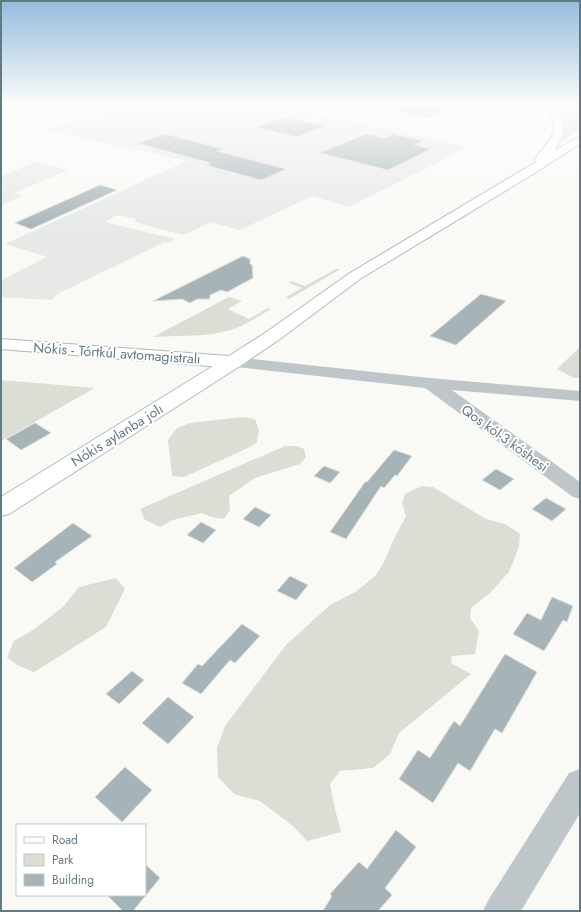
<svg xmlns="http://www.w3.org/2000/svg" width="581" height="912" font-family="Jost,sans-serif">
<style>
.built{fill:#e7e9e7}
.green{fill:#daded5}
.building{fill:#a6b3b7;stroke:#dbdbd9}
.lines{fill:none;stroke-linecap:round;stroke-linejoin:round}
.major-casing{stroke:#b3babe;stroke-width:2}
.highway-casing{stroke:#b3b9bc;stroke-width:2}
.minor{fill:#bfc6c9;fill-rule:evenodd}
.major{fill:#fff;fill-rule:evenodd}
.highway{fill:#fff;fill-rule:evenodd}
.labels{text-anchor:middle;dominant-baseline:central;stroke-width:4;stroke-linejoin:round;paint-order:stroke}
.street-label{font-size:14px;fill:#627a84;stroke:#fff}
</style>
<rect width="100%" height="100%" fill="#f9f9f6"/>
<g class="built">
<path d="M128,106H277L468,147L349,207L312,196L240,230L211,222L183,235L134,222L137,219L117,215L105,222L175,239L168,243L165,242L57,294L52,300L1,297V280L47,257L5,244L187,161L46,130Z"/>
<path d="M36,162L68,170L14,193L23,196L1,205V176Z"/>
</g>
<g class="green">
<path d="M557,106H580V129L562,142C568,129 565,118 557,106Z"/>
<path d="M336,269L339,270L289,299L286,297L302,288L289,283L291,281L305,286Z"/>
<path d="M229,297L242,301L228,309L249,319L268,308L271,309C262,314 253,320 243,325C217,338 182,335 153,337Z"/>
<path d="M580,347V378H574L557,369Z"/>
<path d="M1,380L95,388L1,441Z"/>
<path d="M243,417L255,419L259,430L257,442L252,446L184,477L172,476L168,440L177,428L190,423Z"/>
<path d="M285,446H297L304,449L306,457L300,464L255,478L229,496L230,510L224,519L211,517L202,513L173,520L160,527L145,520L140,509Z"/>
<path d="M422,486L433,487L486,519L505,524L520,534L519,547L509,572L490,593L471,608L470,618L479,631L475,654L452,656L451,663L471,674L399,733L390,754L373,768L340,771L330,784L335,809L341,832L307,841L293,826L260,801L234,794L218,777L217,748L225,726L286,645L330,605L357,591L375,576L383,564L394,539L406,516L402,503L405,494Z"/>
<path d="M116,578L125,589L106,627L34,672L17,665L7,657L14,641L33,630L63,607L79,587Z"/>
</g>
<g class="building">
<path d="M394,106H454L427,118L394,111Z"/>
<path d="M285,117L325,126L297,137L256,127Z"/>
<path d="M165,134L223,149L217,151L286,169L261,180L206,165L211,163L137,143Z"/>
<path d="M366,134L385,138L393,134L423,141L414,145L431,149L388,170L320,153Z"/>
<path d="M100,185L117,190L31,229L15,223Z"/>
<path d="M243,256L250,259V264L252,265L253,278L227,292L221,290L210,295V299H197L190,303L182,299L153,301Z"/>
<path d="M481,294L506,301L456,345L430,336Z"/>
<path d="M35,423L51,433L21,450L6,439Z"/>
<path d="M394,450L412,456L397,476L395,475L384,488L381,486L346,539L330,532L365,482H367Z"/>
<path d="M324,466L340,472L330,483L314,476Z"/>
<path d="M496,469L514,479L500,490L482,480Z"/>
<path d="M546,498L566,509L552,521L532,509Z"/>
<path d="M255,507L271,515L259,527L243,519Z"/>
<path d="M201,522L216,530L203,543L187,535Z"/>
<path d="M73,523L92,536L55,562L57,564L32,582L14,568Z"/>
<path d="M290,576L308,585L296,600L277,591Z"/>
<path d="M552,597L573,606L567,622L563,620L544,651L513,634L527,613L541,620Z"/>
<path d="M242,624L260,636L235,663L230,660L201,694L182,683L198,664L202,666Z"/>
<path d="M505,654L537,672L502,733L495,729L470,771L458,763L433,803L399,779L418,750L430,758L454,721L460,726Z"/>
<path d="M132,671L144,680L119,704L106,694Z"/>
<path d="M168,697L194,717L168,744L142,723Z"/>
<path d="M125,767L152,790L122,822L95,797Z"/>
<path d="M396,830L416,847L385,888L392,895L378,911H323L332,896L330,894L359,862L367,869Z"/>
<path d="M145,864L160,878L133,911H123L107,895H145Z"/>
</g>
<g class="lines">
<g class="major-casing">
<path id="major" d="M233,356L240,358L242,362L240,366L9,514L1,516V497L226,358Z"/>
</g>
<g class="highway-casing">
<path id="highway" d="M547,106H557C566,123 566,135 554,151L580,136V144L533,174L360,279L280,339L240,366L233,368L1,349V339L229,356L268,331L350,273L536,162L534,160C550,138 562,135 547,106Z"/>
</g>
<g class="minor">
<path d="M233,357L430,378L580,391V401L452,390L580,482V499L573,497L425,388L227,366L225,362L227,358Z"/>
<path d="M580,769V813L521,911H483L489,899L569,773Z"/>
</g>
<use href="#major" class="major"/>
<use href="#highway" class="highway"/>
</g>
<linearGradient id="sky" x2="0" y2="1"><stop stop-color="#94bcdc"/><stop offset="0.45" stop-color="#fcfcfb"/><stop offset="1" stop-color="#fcfcfb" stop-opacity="0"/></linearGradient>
<rect width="581" height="233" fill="url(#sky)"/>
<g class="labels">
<g class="street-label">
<text transform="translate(117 353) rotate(4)">Nókis - Tórtkúl avtomagistralı</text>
<text transform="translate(117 435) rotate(-32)">Nókis aylanba jolı</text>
<text transform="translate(505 438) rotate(36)">Qos kól-3 kóshesi</text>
</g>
</g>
<rect width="581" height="912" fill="none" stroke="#627a84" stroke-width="4"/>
<rect x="16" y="824" width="130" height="72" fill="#ffffff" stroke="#c0cace"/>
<rect x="24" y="837" width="20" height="6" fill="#ffffff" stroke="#c0cace"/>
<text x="52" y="844" font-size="12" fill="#627a84">Road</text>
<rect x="24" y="854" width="20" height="12" fill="#daded5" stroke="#c0cace"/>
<text x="52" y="864" font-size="12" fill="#627a84">Park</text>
<rect x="24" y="874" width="20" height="12" fill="#a6b3b7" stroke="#c0cace"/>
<text x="52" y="884" font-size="12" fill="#627a84">Building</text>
</svg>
